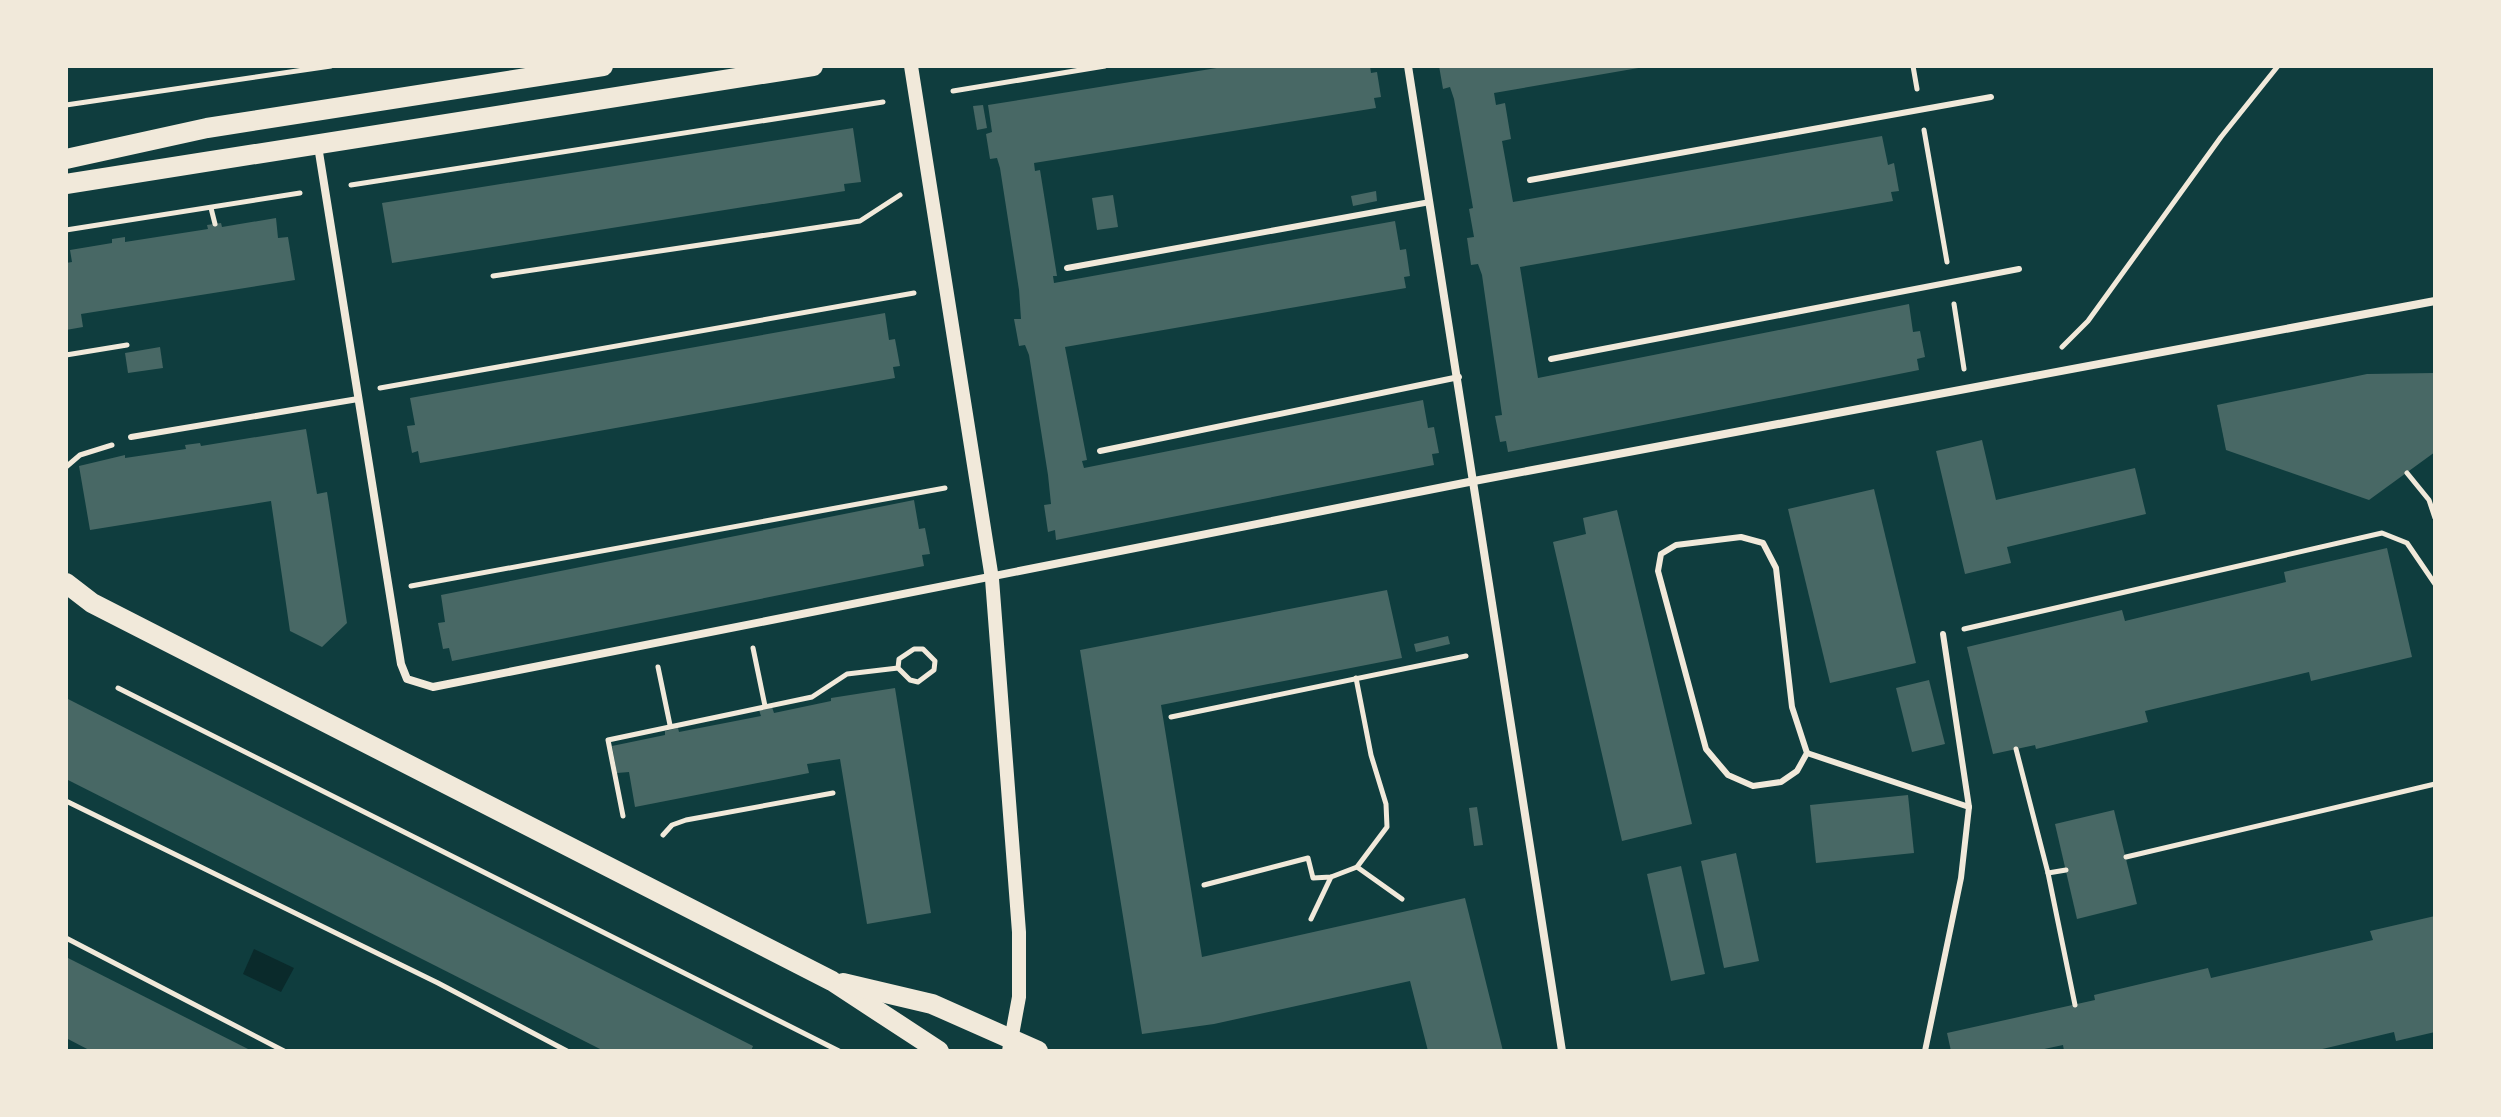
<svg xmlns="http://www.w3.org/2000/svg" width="2501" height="1117" font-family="Lato,sans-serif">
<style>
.water{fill:#0a2a2b}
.building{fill:#486865}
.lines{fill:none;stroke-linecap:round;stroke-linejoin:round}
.path{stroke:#f1e9da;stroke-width:5}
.service{stroke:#f1e9da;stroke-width:6}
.minor{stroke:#f1e9da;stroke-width:8}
.tertiary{stroke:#f1e9da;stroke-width:14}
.primary{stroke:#f1e9da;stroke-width:20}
</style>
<rect width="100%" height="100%" fill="#0f3d3e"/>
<path class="water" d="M254,949L294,968L281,992L243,974Z"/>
<g class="building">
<path d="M1229,66H1370L1371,73L1377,72L1381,97L1374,98L1376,108L1034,163L1035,171L1040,170L1057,276H1053L1054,283L1395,221L1400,250L1406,249L1410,276L1404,277L1406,288L1065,347L1087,460L1082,461L1084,468L1423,400L1428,428L1434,427L1439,453L1432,454L1434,465L1056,540L1055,530L1048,532L1044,505L1051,504L1048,475L1029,355L1025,345L1019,346L1014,319H1021L1019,290L1000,168L997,158L990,159L986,134L992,132L988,105Z"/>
<path d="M1439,66H1650L1494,93L1496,105L1505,103L1511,139L1502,141L1513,202L1882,136L1888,165L1894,163L1899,191L1891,192L1893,201L1520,267L1538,378L1909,304L1913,332L1920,331L1925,357L1917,359L1919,370L1508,452L1506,441L1500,442L1495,416L1502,415L1482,275L1478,264L1471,265L1467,238L1474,237L1469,209L1473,208L1454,99L1450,87L1443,89Z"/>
<path d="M983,105L987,128L977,130L973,106Z"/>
<path d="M853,128L861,182L844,184L845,191L392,263L382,203Z"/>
<path d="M1376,191L1377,201L1353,206L1351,196Z"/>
<path d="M1113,195L1118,227L1097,230L1092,198Z"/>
<path d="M276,218L278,238L288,237L295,280L81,314L83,327L66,330V263L72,262L70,250L112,243V239L125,237V242L208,229L207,225L221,223L222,227Z"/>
<path d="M885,313L889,340L895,339L900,366L893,367L895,378L420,463L418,451L412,453L407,426L415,425L410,398Z"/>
<path d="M160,347L163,368L128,373L125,353Z"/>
<path d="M2435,373V452L2369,500L2226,450L2217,405L2367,374Z"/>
<path d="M306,429L317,494L327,492L347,623L322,647L290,631L271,501L90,530L79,466L125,455V458L186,449L185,445L200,443L201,446Z"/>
<path d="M1982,440L1996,500L2135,468L2146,514L2007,547L2011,563L1965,574L1936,451Z"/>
<path d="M1874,489L1916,663L1830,683L1788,509Z"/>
<path d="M914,500L919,529L925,528L930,554L922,555L924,566L452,661L449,648L443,649L438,623L445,622L441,595Z"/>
<path d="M1617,510L1692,824L1622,841L1553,542L1586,534L1583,518Z"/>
<path d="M2387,548L2412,657L2311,681L2309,672L2145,711L2148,722L2036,749L2035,745L1993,754L1967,647L2122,610L2125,621L2286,582L2284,572Z"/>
<path d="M1387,590L1402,658L1161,705L1202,957L1465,898L1503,1051H1428L1410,981L1214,1024L1142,1034L1080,650Z"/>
<path d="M1448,636L1450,644L1416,652L1414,644Z"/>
<path d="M1929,680L1945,744L1912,752L1896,688Z"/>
<path d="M895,688L931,913L867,924L840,759L807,764L809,773L635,807L629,772L617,773L612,746L665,735V731L678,728L679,732L761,716L759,710L772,707L774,713L831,701V698Z"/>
<path d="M66,698L753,1046L751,1051H604L66,779Z"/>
<path d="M1908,795L1914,853L1816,863L1810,805Z"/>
<path d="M1477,807L1483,845L1474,846L1469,808Z"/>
<path d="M2114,810L2137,904L2077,919L2055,824Z"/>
<path d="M1736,853L1759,961L1724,968L1701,861Z"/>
<path d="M1681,866L1705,974L1671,981L1647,874Z"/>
<path d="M2435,916V1032L2396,1041L2394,1032L2314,1051H2064L2063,1045L2035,1051H1951L1947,1033L2095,1000L2094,995L2208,968L2211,978L2373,940L2370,931Z"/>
<path d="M66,957L252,1051H91L66,1038Z"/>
</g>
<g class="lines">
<g class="path">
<path d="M1913,66L1917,89"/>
<path d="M953,91L1105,66"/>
<path d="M66,105L331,66"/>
<path d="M1924,130L1947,262"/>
<path d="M351,185L883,102"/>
<path d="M211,208L215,224"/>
<path d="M66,230L300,193"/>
<path d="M493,276L860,221L900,195"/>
<path d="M1954,304L1964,369"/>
<path d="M2062,347L2088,321L2221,137L2278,66"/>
<path d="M66,355L127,345"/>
<path d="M380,388L914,293"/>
<path d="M66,467L80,455L112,445"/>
<path d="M2407,473L2429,500L2435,518"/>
<path d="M411,586L945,488"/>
<path d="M1964,629L2382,533L2407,543L2435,584"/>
<path d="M753,648L765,706"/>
<path d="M658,667L670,725"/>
<path d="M1356,678L1371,755L1386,804L1387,827L1357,867"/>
<path d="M118,688L839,1051"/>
<path d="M1171,717L1466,656"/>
<path d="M2016,749L2048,873L2075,1005"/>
<path d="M66,801L438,983L567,1051"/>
<path d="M623,816L608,740L812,697L847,674L898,668L899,659L914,649H923L935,661L934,670L918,682L910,680L898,668"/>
<path d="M663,835L672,825L686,820L833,793"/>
<path d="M2126,857L2435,784"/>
<path d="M2048,873L2066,870"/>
<path d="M1204,885L1308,858L1313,878L1331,877L1357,867L1402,899"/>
<path d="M1311,919L1331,877"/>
<path d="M66,938L284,1051"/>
</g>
<g class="service">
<path d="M1530,180L1991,97"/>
<path d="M1067,268L1430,202"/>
<path d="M1551,359L2019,269"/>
<path d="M131,437L358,399"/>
<path d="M1100,451L1459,377"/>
<path d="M1741,537L1763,543L1776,568L1792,707L1807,753L1797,771L1781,782L1753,786L1728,775L1706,749L1658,571L1661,554L1676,545Z"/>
<path d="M1807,753L1969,807"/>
<path d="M1925,1051L1961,878L1969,807L1943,634"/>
</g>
<g class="minor">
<path d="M1408,66L1562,1051"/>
<path d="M318,146L401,664L407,679L433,687L1474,481L2435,301"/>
</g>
<path class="tertiary" d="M911,66L992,579L1019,932V997L1009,1051"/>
<g class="primary">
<path d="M66,159L207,128L603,66"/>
<path d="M66,184L813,66"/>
<path d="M66,583L92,603L832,981L939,1051"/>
<path d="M843,983L932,1004L1038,1051"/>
</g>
</g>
<rect width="2501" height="1117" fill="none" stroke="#f1e9da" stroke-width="136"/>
</svg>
